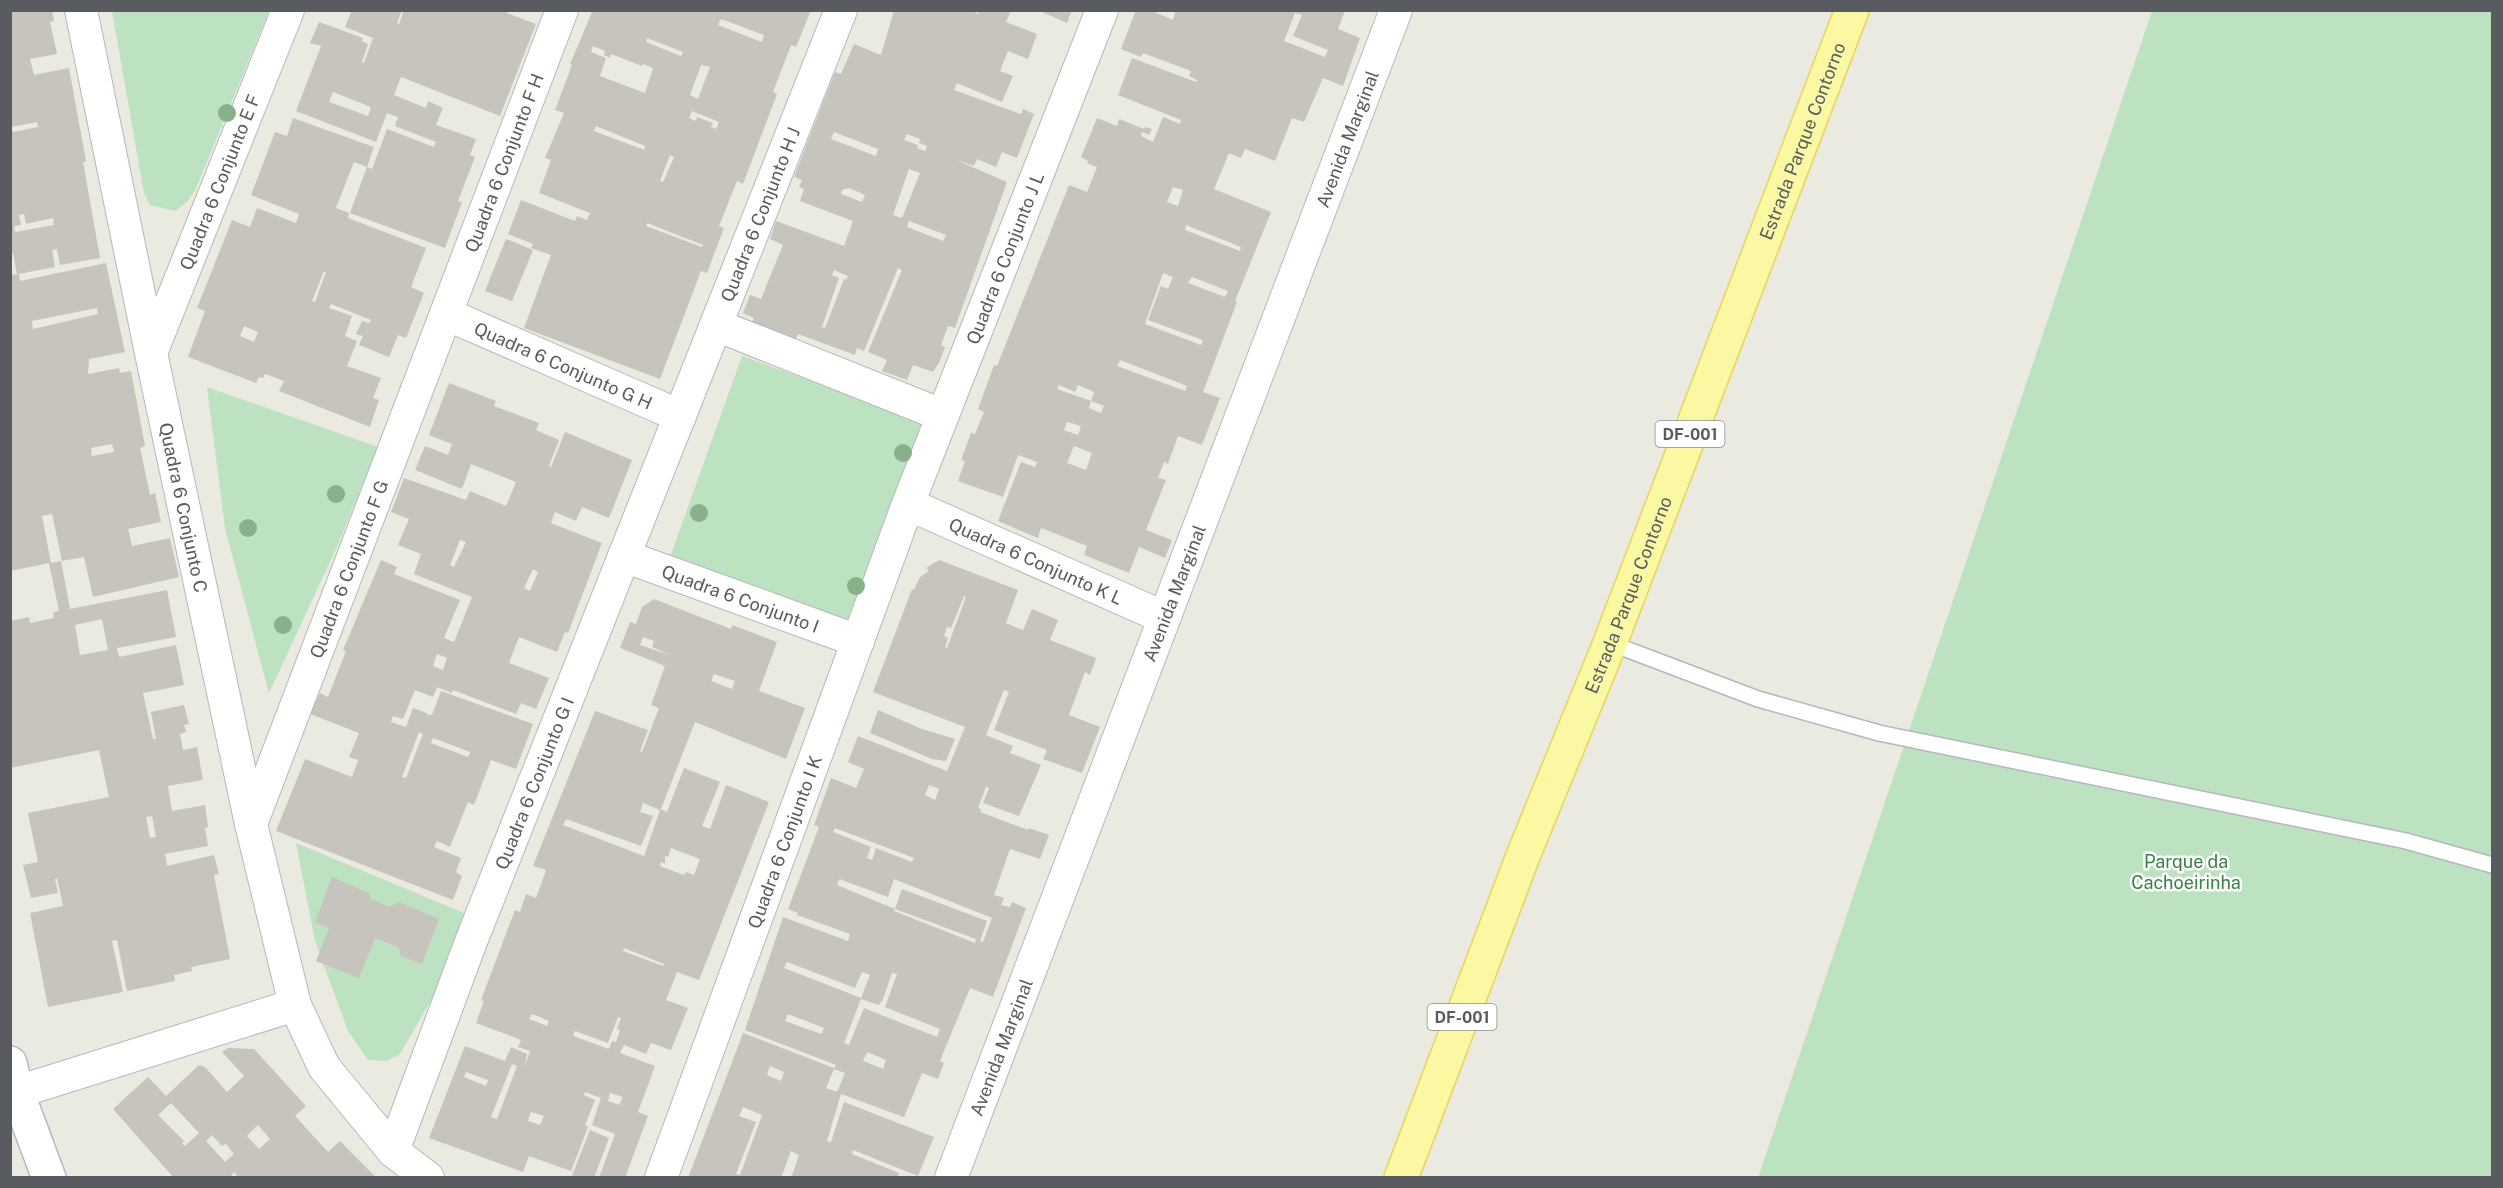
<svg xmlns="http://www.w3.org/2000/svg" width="2503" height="1188" font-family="'Public Sans',sans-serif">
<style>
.green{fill:#bce2c1}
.building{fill:#c6c4bd;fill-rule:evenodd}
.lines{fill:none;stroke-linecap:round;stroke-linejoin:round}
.lane-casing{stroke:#b5b7bc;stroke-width:18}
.street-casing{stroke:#b5b7bc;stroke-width:34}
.secondary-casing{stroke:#b5b8be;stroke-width:36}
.primary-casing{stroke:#ead359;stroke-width:36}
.lane{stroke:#fff;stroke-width:15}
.street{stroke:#fff;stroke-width:32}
.secondary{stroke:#fff;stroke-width:33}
.primary{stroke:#fbf8a4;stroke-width:33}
.tree{fill:#88b08a}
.labels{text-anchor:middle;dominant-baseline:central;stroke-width:5;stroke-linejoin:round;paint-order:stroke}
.shield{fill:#fff;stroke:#8a8c90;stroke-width:1.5}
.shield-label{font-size:16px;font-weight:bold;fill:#585b60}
.street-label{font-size:18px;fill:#585b60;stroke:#fff}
.park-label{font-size:18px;fill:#378043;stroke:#fff}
</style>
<rect width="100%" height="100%" fill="#ebeae0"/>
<g class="green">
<path d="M112,11H269L195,191L187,202L175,211L150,205L144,193Z"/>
<path d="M2152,11H2492V1177L1758,1178Z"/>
<path d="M742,356L928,423L854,630L668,563Z"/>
<path d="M207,387L378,447L336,549L269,693L225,528Z"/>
<path d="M296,843L464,913L433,997L400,1054L387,1061L368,1060L348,1031L315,941Z"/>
</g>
<g class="building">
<path d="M10,10H52L54,21L50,22L57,54L30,59L34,75L69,68L86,161L83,162L100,258L60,265L57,249L52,250L55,267L19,274L20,281L106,263L125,352L89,359L88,374L119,368L120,373L131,371L145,446L140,448L150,495L155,493L161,522L128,529L132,546L170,538L179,577L93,597L84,557L62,561L52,514L42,516L51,563L61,561L70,609L167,590L176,637L117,648L119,657L176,645L184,685L143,693L153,739H156L151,712L184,705L189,724L184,725L186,732L180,734L183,750L197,747L203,780L168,786L172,811L205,805L208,827L205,828L208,846L165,854L167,866L214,855L219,874L214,875L230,959L191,967L192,971L174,975L175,981L127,991L117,940L112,941L123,992L48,1007L30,913L63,906L57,878L55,879L58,893L31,898L23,865L38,862L28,813L109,797L99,750L10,768V621L29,617L30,623L54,618L53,612L59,611L49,563L10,571V275L17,274L13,253L10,254ZM37,122L38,127L13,132L11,127ZM24,214L26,224L53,218L54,225L15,232L14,226L21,225L19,215ZM97,308L98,314L33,329L32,321ZM112,444L114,452L92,456L91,448ZM102,619L108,650L80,655L75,625ZM152,816L156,837L150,838L146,817Z"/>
<path d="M352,10H402L397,23L399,24L404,10H508L507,13L536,24L500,116L401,77L394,95L426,108L428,101L443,108L436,125L476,139L470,155L475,157L458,201L462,202L445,248L350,213L367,167L372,169L387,129L434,147L436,142L395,126L398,117L387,113L376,142L296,111L321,46L310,43L319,22L363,38L362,41L368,44L362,62L364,63L373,38L345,27ZM333,92L371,107L368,116L329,102Z"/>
<path d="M593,10H811L796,47L791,45L773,92L777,94L743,184L737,181L719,226L724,228L707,273L701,271L660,379L524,328L551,255L531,248L533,244L508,234L521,200L575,221L577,216L587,220L590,213L539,193L551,160L545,158L564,113L555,110L572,65L570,64ZM721,19L764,35L762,42L718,25ZM647,38L683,52L681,56L646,42ZM593,46L605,51L604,55L610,58L611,54L642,66L643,64L653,68L645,93L600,76L606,58L591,52ZM701,65L710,67L698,99L690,95ZM692,111L719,122L716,129L711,127L713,123L697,117L696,121L689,118ZM596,126L645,146L644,150L594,131ZM670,155L674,157L663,182L660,181ZM647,223L703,245L702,247L646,226Z"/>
<path d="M894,10H970L978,14L979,10H1011L1006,22L1037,34L1028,59L1008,51L1000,71L1013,76L1002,102L957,83L954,90L1021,114L1023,109L1034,114L1017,158L1002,152L996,167L977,159L974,166L956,160L1007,182L955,328L948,326L941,345L945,347L939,363L933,372L913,365L907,380L882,371L887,360L868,352L902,270L898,268L864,351L857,348L855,355L798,334L793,344L749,330L754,318L743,313L750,295L761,299L783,245L770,239L776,221L844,246L853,221L800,201L804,189L799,187L802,180L794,177L835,72L841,74L854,44L881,55ZM834,132L878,149L876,156L831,139ZM907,134L920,139L919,143L927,146L925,151L917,148L918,145L904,140ZM909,169L920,173L902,218L893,215ZM849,188L865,195L862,202L841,194L842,190ZM909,221L946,235L943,241L907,227ZM834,270L848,276L846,280L844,279L825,328L822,327L839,278L832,275Z"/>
<path d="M1038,10H1072L1067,23Z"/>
<path d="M1136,10H1150L1173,20L1176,10H1345L1338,29L1360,38L1343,86L1323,78L1304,122L1292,118L1275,161L1245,149L1241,158L1229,153L1214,189L1271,212L1235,301L1237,302L1203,392L1220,398L1202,445L1178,436L1168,464L1164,462L1158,478L1166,480L1146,530L1172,540L1165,558L1139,547L1129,573L1084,555L1087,546L1041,528L1038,538L998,521L1021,462L1035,467L1037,462L1018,455L1003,497L958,481L965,461L961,460L971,433L975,434L984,412L978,409L994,365L997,366L1069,185L1087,192L1097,167L1087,163L1088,161L1081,157L1097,118L1117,126L1119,119L1144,129L1145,127L1152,129L1149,135L1142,132L1141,136L1153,142L1163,117L1180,124L1181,120L1118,95L1132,58L1196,82L1197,80L1189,76L1191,71L1143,53L1141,57L1121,49ZM1295,13L1302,15L1293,36L1328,50L1325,57L1284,41ZM1173,187L1183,190L1178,206L1167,202ZM1186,225L1241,247L1240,251L1185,230ZM1163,273L1173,277L1168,289L1161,286L1148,320L1203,340L1201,345L1145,324ZM1192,277L1228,291L1225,297L1188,283ZM1120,360L1187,386L1185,391L1117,366ZM1059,385L1075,392L1078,385L1094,392L1091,401L1057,389ZM1091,401L1104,406L1101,413L1089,408ZM1067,422L1081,426L1078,435L1064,430ZM1074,446L1092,453L1086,470L1067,463Z"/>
<path d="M293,118L374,147L367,167L354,162L336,208L349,213L348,218L426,248L411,287L424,293L406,338L398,335L389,357L359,345L363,336L356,334L362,321L369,323L371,320L331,304L329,308L352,316L345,336L357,341L347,366L381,378L373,398L379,400L370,427L279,391L284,381L265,374L263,378L259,377L256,383L188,357L205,311L197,308L232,220L250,227L257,208L296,223L299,214L251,195L275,132L287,136ZM324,271L326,272L315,302L312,301ZM244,326L258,332L254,342L240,336Z"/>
<path d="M506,239L533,250L512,301L485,291Z"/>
<path d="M449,383L496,401L494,406L539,423L536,430L559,440L549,466L551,467L565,432L632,460L609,518L582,507L576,521L555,512L551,523L602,543L568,633L565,632L557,652L519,637L509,663L549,678L536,709L521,703L516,714L453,690L452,693L437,687L433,697L415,690L403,719L393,716L391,722L406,727L413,708L427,713V718L428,714L432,715L441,691L533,724L516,769L491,760L474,805L468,802L450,847L437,841L434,847L461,858L456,872L462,876L453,900L276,831L305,759L352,777L358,760L349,757L359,733L310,714L320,693L328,697L346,651L343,650L381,560L397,567L394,574L460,600L444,638L454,642L472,597L414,574L421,554L398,545L409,519L391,512L404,478L466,500L470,491L506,506L516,482L471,464L462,489L415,470L425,446L448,455L452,444L429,435ZM460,540L466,542L454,567L450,565ZM533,569L538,572L530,591L524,588ZM437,654L447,658L443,670L433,666ZM419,732L423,734L406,778L402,777ZM433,738L470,752L468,757L431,743Z"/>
<path d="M939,560L1018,590L1006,623L1023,630L1032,609L1058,620L1050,640L1096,658L1090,675L1085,672L1069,715L1100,727L1082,773L1043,759L1047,750L994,730L1009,692L1004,690L986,735L1013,746L1010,753L1041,765L1019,816L983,803L989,788L986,787L978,808L981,809L980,812L1028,830L1029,828L1049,835L1040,859L1010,849L994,895L1004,898L1001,905L1010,907L1012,902L1026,908L993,997L970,988L940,1061L944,1063L938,1079L922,1073L904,1117L841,1094L827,1141L831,1142L844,1102L934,1137L918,1176L853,1150L852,1154L899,1173L898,1178H791L799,1155L791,1151L781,1178H688L743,1033L834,1068L836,1065L745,1030L783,917L848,941L850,934L797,915L798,913L788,909L819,827L814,825L831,778L856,788L864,769L848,762L858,736L947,771L965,727L873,692L912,589L914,590L920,577L929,571L926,568ZM964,596L966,597L947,648L945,647L948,638L944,636L947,627L951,628ZM929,785L939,789L935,800L925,795ZM835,828L914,858L912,862L876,848L872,860L867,858L871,847L833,832ZM839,879L888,897L894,879L992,918L983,942L980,941L987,921L902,889L895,909L837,885ZM895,909L976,939L975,943L894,911ZM787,962L855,988L862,972L870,975L861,998L784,968ZM892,973L897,974L885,1007L940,1029L937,1037L864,1008L849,1045L844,1043L861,999L879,1005L881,1001L882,1002ZM788,1014L824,1028L821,1034L785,1021ZM867,1052L886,1060L883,1069L863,1061ZM770,1066L784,1072L781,1081L767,1075ZM834,1069L845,1073L837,1092L826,1088ZM743,1107L762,1115L740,1175L736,1174L756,1122L739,1116Z"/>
<path d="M654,599L731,629L732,625L777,642L759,691L805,708L786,759L695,722L661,809L667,812L684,768L720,782L702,826L710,829L726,785L769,802L699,980L677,972L666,1000L688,1008L671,1050L651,1043L646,1054L624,1045L620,1053L655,1066L638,1112L648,1116L625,1178H599L615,1134L592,1125L601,1098L585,1092L584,1095L595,1100L585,1125L588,1127L571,1171L529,1156L523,1172L429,1138L465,1046L505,1061L511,1047L527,1054L524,1068L530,1051L518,1047L521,1040L476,1023L484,1001L481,1000L515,910L520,912L526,894L536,898L546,870L533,866L595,711L648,730L640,751L642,752L659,708L651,705L665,666L620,648L630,622L636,624L642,607ZM643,637L654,641L652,647L670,655L640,645ZM714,674L735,681L732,689L711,681ZM643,803L660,810L644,856L563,825L566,819L641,846L653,816L640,812ZM671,848L700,859L694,875L686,872L684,875L660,866L661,862L665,864V856L668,857ZM624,948L664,964L663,966L623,951ZM532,1014L549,1021L547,1026L529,1019ZM618,1017L621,1018L617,1029L620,1030L616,1042L612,1041L609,1049L573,1036L575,1031L608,1043ZM512,1064L517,1066L497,1119L491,1117ZM466,1072L488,1080L486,1086L464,1077ZM610,1093L623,1097L619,1105L608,1101ZM531,1112L544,1116L540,1125L528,1121Z"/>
<path d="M878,710L922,729L955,739L946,761L932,759L870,733Z"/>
<path d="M332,877L369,893L371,899L389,907L399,902L439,919L422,964L401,956L398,947L375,938L359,978L316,961L329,928L315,922Z"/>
<path d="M228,1048L254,1049L306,1106L295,1116L328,1152L340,1141L377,1178H239L234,1172L229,1178H174L113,1109L148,1077L166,1096L199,1065L205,1067L227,1092L244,1076L222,1052ZM171,1103L199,1133L185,1146L182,1143L184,1141L158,1115ZM258,1125L270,1139L259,1149L247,1136ZM212,1135L222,1146L226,1144L234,1154L225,1162L206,1141Z"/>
<path d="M590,1130L609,1138L594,1178H571Z"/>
</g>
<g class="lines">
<g class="lane-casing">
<path id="lane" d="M1610,643L1758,699L1879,733L2406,841L2492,865"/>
</g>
<g class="street-casing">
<g id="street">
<path id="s1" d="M81,10L151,353L251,824L295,1005L324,1067L393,1151L428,1178"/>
<path id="s2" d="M446,314L680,416"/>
<path d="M716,325L942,415"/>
<path id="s3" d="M151,353L288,10"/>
<path id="s4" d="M908,504L1163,617"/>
<path id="s5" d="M624,556L858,641"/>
<path id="s6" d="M251,824L562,10"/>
<path d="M17,1092L295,1005"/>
<path id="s7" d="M393,1151L472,939L841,10"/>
<path id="s8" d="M661,1178L908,504L1102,10"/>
<path id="s9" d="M951,1178L1396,10"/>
</g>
</g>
<g class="secondary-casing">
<path id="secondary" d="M10,1063L17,1092L49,1178"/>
</g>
<g class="primary-casing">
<g id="primary">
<path id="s10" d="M1401,1178L1523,856L1610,643L1852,10"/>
</g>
</g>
<use href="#lane" class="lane"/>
<use href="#street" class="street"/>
<use href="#secondary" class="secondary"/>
<use href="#primary" class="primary"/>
</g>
<g class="tree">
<circle cx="227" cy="113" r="9"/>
<circle cx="903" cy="453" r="9"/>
<circle cx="336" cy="494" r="9"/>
<circle cx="699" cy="513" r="9"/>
<circle cx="248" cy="528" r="9"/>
<circle cx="856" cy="586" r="9"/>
<circle cx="283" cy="625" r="9"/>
</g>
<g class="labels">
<g class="shield">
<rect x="1655.5" y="421" width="69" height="26" rx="4.5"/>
<rect x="1427.5" y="1004" width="69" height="26" rx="4.5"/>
</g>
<g class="shield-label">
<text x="1690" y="434">DF-001</text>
<text x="1462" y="1017">DF-001</text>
</g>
<g class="street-label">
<text stroke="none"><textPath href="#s9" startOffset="1112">Avenida Marginal</textPath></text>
<text stroke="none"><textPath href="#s10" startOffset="1112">Estrada Parque Contorno</textPath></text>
<text stroke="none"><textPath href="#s6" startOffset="708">Quadra 6 Conjunto F H</textPath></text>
<text stroke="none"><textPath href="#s3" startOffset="184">Quadra 6 Conjunto E F</textPath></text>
<text stroke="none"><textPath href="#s7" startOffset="1006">Quadra 6 Conjunto H J</textPath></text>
<text stroke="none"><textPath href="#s8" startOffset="982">Quadra 6 Conjunto J L</textPath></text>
<text stroke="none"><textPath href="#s2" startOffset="128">Quadra 6 Conjunto G H</textPath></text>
<text stroke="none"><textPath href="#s1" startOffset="508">Quadra 6 Conjunto C</textPath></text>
<text stroke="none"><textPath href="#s4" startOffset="140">Quadra 6 Conjunto K L</textPath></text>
<text stroke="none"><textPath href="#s6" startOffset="273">Quadra 6 Conjunto F G</textPath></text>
<text stroke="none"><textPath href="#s9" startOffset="626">Avenida Marginal</textPath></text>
<text stroke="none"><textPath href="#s10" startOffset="626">Estrada Parque Contorno</textPath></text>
<text stroke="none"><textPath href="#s5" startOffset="124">Quadra 6 Conjunto I</textPath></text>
<text stroke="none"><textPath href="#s7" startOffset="394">Quadra 6 Conjunto G I</textPath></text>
<text stroke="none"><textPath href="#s8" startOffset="358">Quadra 6 Conjunto I K</textPath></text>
<text stroke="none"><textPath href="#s9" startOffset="140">Avenida Marginal</textPath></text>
</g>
<g class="park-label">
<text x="2186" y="861">Parque da<tspan x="2186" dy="21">Cachoeirinha</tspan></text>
</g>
</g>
<rect width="2503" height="1188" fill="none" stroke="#585b60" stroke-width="24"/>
</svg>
